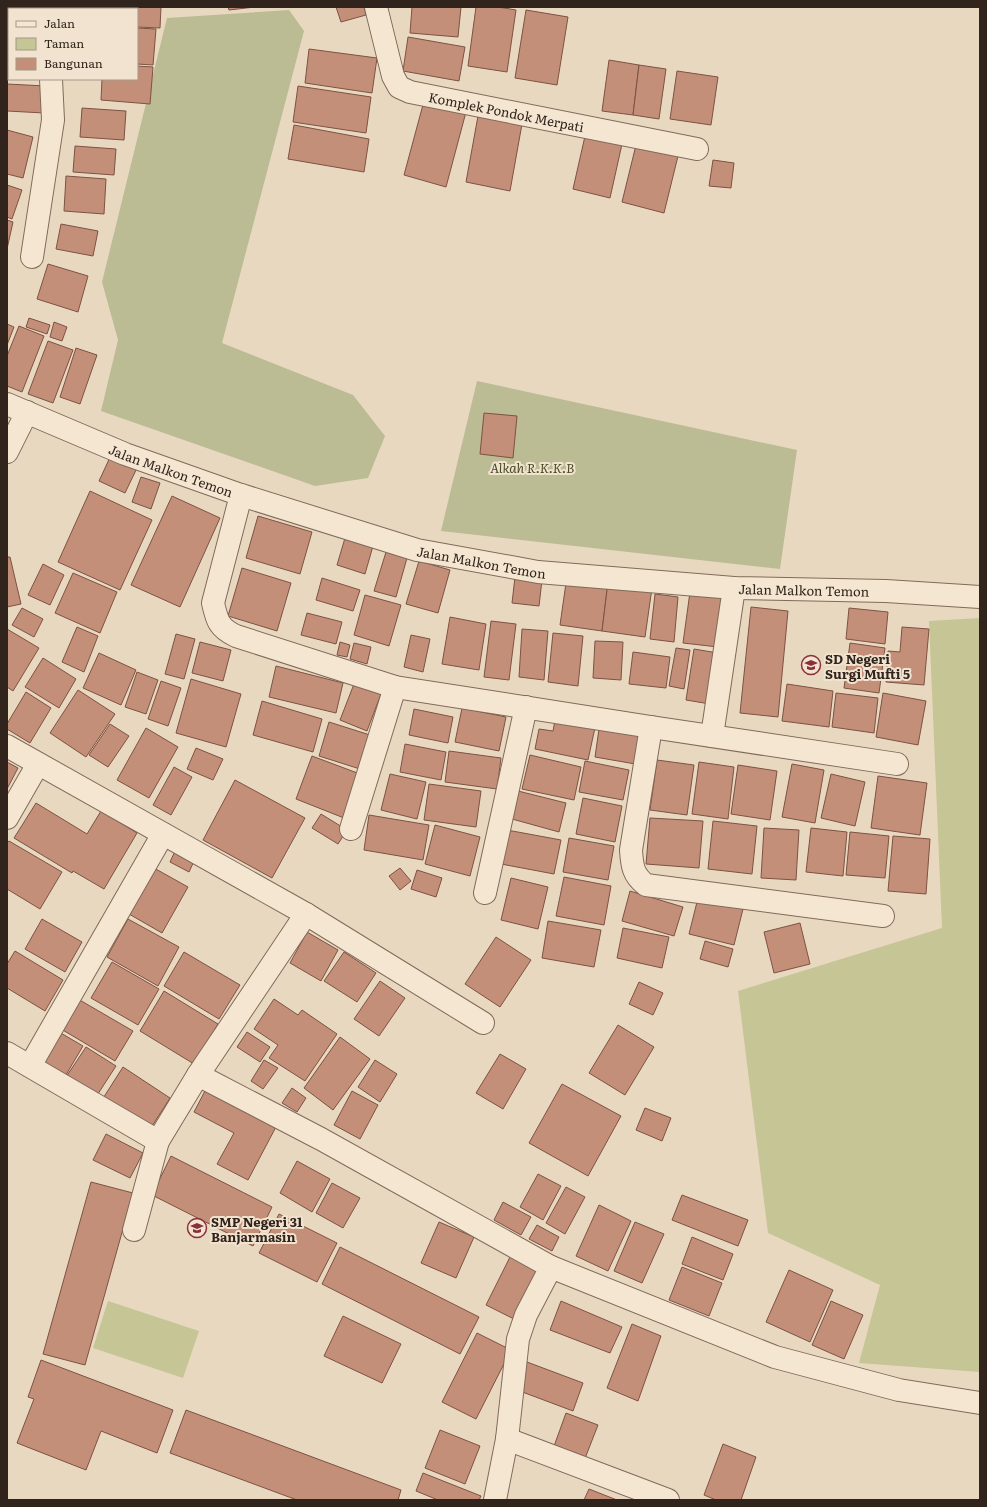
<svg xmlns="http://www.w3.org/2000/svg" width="987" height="1507" font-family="Literata,serif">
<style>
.green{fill:#c5c596}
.cemetery{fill:#bbbb94}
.building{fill:#c48f79;stroke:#7d5242}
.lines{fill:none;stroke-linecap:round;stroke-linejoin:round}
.minor-casing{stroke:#806a5a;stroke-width:24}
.minor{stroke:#f5e6d2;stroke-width:22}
.labels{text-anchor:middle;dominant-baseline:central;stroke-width:4;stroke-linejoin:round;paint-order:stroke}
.street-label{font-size:13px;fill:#31241d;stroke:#f1e3cf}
.park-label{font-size:13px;font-style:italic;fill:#474c25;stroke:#f1e3cf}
.poi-label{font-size:13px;font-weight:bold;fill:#31241d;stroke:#f1e3cf;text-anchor:start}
</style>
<rect width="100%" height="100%" fill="#e9d8c0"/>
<g class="green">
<path d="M980,618V1372L859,1363L880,1285L768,1233L738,991L942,928L929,621Z"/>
<path d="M108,1301L199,1331L183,1378L93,1348Z"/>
</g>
<g class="cemetery">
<path d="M289,10L304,31L222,343L353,395L385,436L368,478L315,486L101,411L118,340L102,282L167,18Z"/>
<path d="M477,381L797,450L780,569L441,531Z"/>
</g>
<g class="building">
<path d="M8,7H46L47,9H9V23Z"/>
<path d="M105,7H161L160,28L137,27V9H105Z"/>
<path d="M228,7H255L229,10Z"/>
<path d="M336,7H364L366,15L341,22Z"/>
<path d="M412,7H461L458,37L410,33Z"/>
<path d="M476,7H498L516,10L507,72L468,66Z"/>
<path d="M526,10L568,17L557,85L515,78Z"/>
<path d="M137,28L156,29L153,65L137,64Z"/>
<path d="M408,37L465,47L459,81L403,71Z"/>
<path d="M7,45H9V75L7,57Z"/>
<path d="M309,49L377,58L372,93L305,83Z"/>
<path d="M609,60L639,65L633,115L602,111Z"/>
<path d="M639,65L666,69L659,119L633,115Z"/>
<path d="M137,66L153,67L150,104L101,100L102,79H137Z"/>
<path d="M677,71L718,77L711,125L670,119Z"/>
<path d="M7,84L46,86L44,113L7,111Z"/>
<path d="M298,86L371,97L366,133L293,122Z"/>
<path d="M424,101L466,112L446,187L404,175Z"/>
<path d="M82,108L126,111L124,140L80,137Z"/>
<path d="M478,116L522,124L510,191L466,182Z"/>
<path d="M294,125L369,139L364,172L288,159Z"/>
<path d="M7,130L33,137L23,178L7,174Z"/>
<path d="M585,136L622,144L610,198L573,189Z"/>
<path d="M636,145L678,156L664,213L622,202Z"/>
<path d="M75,146L116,149L114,175L73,172Z"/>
<path d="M713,160L734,163L731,188L709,186Z"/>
<path d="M66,176L106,179L104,214L64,211Z"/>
<path d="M7,185L22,190L12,219L7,217Z"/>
<path d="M7,220L13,222L7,249Z"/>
<path d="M61,224L98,231L93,256L56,249Z"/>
<path d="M48,264L88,276L78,312L37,299Z"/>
<path d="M29,318L50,325L47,334L26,327Z"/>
<path d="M54,322L67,327L62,341L50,337Z"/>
<path d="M7,324L14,327L7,345Z"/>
<path d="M19,326L44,336L22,392L7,386V356Z"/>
<path d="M48,341L73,350L53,403L28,394Z"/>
<path d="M76,348L97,355L80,404L60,397Z"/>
<path d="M484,413L517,416L513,458L480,454Z"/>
<path d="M112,453L138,466L125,493L99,481Z"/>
<path d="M141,477L160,483L151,509L132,502Z"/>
<path d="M90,491L152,520L120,590L58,562Z"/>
<path d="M172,496L220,518L180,607L131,585Z"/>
<path d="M258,516L312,532L300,574L246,558Z"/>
<path d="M345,538L373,546L365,574L337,565Z"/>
<path d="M386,552L407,558L396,597L374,591Z"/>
<path d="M7,557H10L21,604L7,607Z"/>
<path d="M419,561L450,570L438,613L406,604Z"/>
<path d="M43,564L64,575L50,605L28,595Z"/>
<path d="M242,568L291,583L277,631L228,616Z"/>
<path d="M73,573L117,592L100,633L55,613Z"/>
<path d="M567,576L608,582L602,631L560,625Z"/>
<path d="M515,577L542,580L539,606L512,603Z"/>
<path d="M322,578L360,590L353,611L316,600Z"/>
<path d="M608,582L652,588L645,637L602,631Z"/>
<path d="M690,592L725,597L718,647L683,643Z"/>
<path d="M655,594L678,597L674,642L650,639Z"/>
<path d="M365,595L401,605L389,646L354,635Z"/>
<path d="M751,607L788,611L778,717L740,713Z"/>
<path d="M22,608L43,619L34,637L12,625Z"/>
<path d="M849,608L888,612L885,644L846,639Z"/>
<path d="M307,613L342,622L336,644L301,635Z"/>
<path d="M450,617L486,624L479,670L442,664Z"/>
<path d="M491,621L516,624L509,680L484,677Z"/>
<path d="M77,627L98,636L84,672L62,662Z"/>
<path d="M902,627L929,629L924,685L886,682L888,651L900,652Z"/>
<path d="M7,629L39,648L13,691L7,687Z"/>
<path d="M522,629L548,631L544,680L519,677Z"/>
<path d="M553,633L583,636L578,686L548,682Z"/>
<path d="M176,634L195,639L184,679L165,674Z"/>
<path d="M411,635L430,639L423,672L404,667Z"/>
<path d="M595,641L623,642L621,680L593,678Z"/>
<path d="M200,642L231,650L223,681L192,673Z"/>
<path d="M340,642L350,645L347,657L337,655Z"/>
<path d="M354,643L371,647L367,664L350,659Z"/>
<path d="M850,643L885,648L879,693L844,688Z"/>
<path d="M676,648L690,650L684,689L669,686Z"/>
<path d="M694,649L718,653L710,704L686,700Z"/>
<path d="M633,652L670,657L666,688L629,684Z"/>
<path d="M99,653L136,670L121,705L83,688Z"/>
<path d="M43,658L76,679L59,708L25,687Z"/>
<path d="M276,666L343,683L336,713L269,697Z"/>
<path d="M137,672L158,680L146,714L125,707Z"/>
<path d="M191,679L241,694L226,747L176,733Z"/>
<path d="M161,681L181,688L168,726L148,719Z"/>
<path d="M354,684L381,694L367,731L340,720Z"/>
<path d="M787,684L833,691L829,727L782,721Z"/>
<path d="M78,690L115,714L86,757L50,733Z"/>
<path d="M26,692L51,708L30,743L7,729V724Z"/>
<path d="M836,693L878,698L874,733L832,727Z"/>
<path d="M883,693L926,701L918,745L876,737Z"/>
<path d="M262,701L322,719L313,752L253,735Z"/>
<path d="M462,708L506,717L499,751L455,742Z"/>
<path d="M414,709L453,717L448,743L409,735Z"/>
<path d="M556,715L596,723L588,760L535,749L539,729L553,731Z"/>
<path d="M329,722L370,735L360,769L319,756Z"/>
<path d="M600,722L646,730L641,765L595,757Z"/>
<path d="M110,724L129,736L108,767L89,755Z"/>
<path d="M146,728L178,747L149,798L117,780Z"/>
<path d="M405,744L446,752L441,780L400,772Z"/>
<path d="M196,748L223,759L213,780L187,769Z"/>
<path d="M449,751L501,758L497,789L445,782Z"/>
<path d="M530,755L581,767L574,800L522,789Z"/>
<path d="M312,756L360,774L344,818L296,799Z"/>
<path d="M657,760L694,765L687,815L650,810Z"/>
<path d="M585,761L629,770L623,800L579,792Z"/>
<path d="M7,762L18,768L7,789Z"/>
<path d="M699,762L734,767L728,819L692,814Z"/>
<path d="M792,764L824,770L815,823L782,817Z"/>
<path d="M738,765L777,771L770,820L731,814Z"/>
<path d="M174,767L192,777L171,815L153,805Z"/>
<path d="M390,774L426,782L417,819L381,810Z"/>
<path d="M831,774L865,782L855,826L821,818Z"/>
<path d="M878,776L927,783L920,835L871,828Z"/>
<path d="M235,780L305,818L272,878L203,840Z"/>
<path d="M429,784L481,791L476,827L424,820Z"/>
<path d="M518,791L566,803L559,832L512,819Z"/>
<path d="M583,798L622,806L615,842L576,834Z"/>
<path d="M36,803L87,834L101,811L137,833L104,889L73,871L72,873L14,838Z"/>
<path d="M321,814L347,830L338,844L312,828Z"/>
<path d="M369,815L429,825L423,860L364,850Z"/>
<path d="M650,818L703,821L699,868L646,864Z"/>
<path d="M713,821L757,826L752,874L708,869Z"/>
<path d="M435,825L480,837L470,876L425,864Z"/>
<path d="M764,828L799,830L796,880L761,878Z"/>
<path d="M811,828L847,832L843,876L806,872Z"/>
<path d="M507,830L561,840L554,874L501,864Z"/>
<path d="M850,832L889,836L885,878L846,875Z"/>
<path d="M893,836L930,839L926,894L888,891Z"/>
<path d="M569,838L614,846L608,880L563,872Z"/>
<path d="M9,841L62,872L40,909L7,889V843Z"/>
<path d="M176,849L195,859L189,872L170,862Z"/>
<path d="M154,868L188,887L162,933L129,914Z"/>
<path d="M400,868L411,881L400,890L389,876Z"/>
<path d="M417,870L442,878L436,897L411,889Z"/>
<path d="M564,877L611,886L604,925L556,916Z"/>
<path d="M511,878L548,887L538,929L501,920Z"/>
<path d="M630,891L683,907L674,936L622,921Z"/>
<path d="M698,898L743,909L734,945L689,934Z"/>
<path d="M42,919L82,942L65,972L25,949Z"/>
<path d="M128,919L179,947L158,986L107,957Z"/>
<path d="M548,921L601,930L594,967L542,958Z"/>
<path d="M800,923L810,964L774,973L764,932Z"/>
<path d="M623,928L669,937L662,968L617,958Z"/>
<path d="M307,932L338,950L321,981L290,963Z"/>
<path d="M496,937L531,960L500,1007L465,984Z"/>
<path d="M705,941L733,949L728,967L700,959Z"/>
<path d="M15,951L63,980L45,1011L7,988V964Z"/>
<path d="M184,952L240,985L219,1019L164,986Z"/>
<path d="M344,952L376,973L357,1002L324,981Z"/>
<path d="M112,962L159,989L138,1025L91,998Z"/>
<path d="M380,981L405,998L379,1036L354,1019Z"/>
<path d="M639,982L663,993L653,1015L629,1004Z"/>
<path d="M164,991L218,1024L194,1064L140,1031Z"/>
<path d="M78,999L133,1031L115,1061L61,1029Z"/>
<path d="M274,999L298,1015L302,1010L337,1034L305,1081L269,1058L278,1045L254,1029Z"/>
<path d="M618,1025L654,1047L625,1095L589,1073Z"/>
<path d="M59,1032L83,1046L63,1080L39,1065Z"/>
<path d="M247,1032L270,1047L260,1062L237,1047Z"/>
<path d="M340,1037L370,1059L333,1110L304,1088Z"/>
<path d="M86,1047L116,1066L94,1100L64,1080Z"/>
<path d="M500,1054L526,1069L503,1109L476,1093Z"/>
<path d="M264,1060L278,1068L263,1089L251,1081Z"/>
<path d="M375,1060L397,1074L380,1102L358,1087Z"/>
<path d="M123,1067L170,1098L147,1134L100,1103Z"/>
<path d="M562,1084L621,1116L588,1176L529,1143Z"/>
<path d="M292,1088L306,1098L297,1112L282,1103Z"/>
<path d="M206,1089L277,1125L248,1180L217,1164L234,1133L194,1112Z"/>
<path d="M352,1091L378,1105L360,1139L334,1125Z"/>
<path d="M645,1108L671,1118L662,1141L636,1130Z"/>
<path d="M106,1134L143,1153L130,1178L93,1160Z"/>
<path d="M171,1156L272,1207L253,1246L152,1195Z"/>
<path d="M297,1161L330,1179L312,1212L280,1193Z"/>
<path d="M538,1174L561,1186L543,1220L520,1207Z"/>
<path d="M91,1182L133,1193L85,1365L43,1354Z"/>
<path d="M332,1183L360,1198L343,1228L316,1213Z"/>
<path d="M566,1187L585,1197L565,1234L546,1223Z"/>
<path d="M682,1195L748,1220L738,1246L672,1220Z"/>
<path d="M503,1202L531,1217L521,1235L494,1220Z"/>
<path d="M599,1205L631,1221L608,1271L576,1256Z"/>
<path d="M279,1214L337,1243L317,1282L259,1253Z"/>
<path d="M439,1222L474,1237L456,1278L421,1263Z"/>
<path d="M635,1222L664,1234L642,1283L614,1271Z"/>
<path d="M537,1225L559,1237L552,1251L529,1239Z"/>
<path d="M692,1237L733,1254L723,1280L682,1264Z"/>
<path d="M340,1247L479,1317L460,1354L322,1284Z"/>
<path d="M513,1251L540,1266L514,1319L486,1305Z"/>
<path d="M682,1267L722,1283L709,1316L669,1300Z"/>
<path d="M789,1270L833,1290L810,1342L766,1322Z"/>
<path d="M561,1301L622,1327L610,1353L550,1330Z"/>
<path d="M831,1301L863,1315L844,1359L812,1345Z"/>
<path d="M343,1316L401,1344L382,1383L324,1356Z"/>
<path d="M632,1324L661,1336L638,1401L607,1388Z"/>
<path d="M477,1333L511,1350L476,1419L442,1402Z"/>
<path d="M41,1360L173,1410L157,1453L101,1431L86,1470L17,1443L34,1399L28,1397Z"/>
<path d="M527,1362L583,1383L573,1411L517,1390Z"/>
<path d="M186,1410L401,1490L398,1500H297L170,1453Z"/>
<path d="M566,1413L598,1425L584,1461L553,1449Z"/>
<path d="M440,1430L480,1446L465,1484L425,1468Z"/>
<path d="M723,1444L756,1457L741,1500H716L704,1495Z"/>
<path d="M423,1473L481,1496L479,1500H438L416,1491Z"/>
<path d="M589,1489L617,1500H584Z"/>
</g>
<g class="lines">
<g class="minor-casing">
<g id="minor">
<path d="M47,7L48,9"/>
<path id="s1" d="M376,7L393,76L399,87L410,92L697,149"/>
<path d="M32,257L53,120L51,79"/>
<path id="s2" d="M7,404L125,454L241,495L417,550L538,572L734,588L886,591L980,597"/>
<path d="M7,452L27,412"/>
<path d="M241,495L213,603C217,621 219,628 236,636L395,687L651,727L897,764"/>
<path d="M651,727L631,850C632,866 633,875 646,885L883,916"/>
<path d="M712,736L734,588"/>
<path d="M7,746L306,914L483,1023"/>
<path d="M7,818L38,764"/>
<path d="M351,829L395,687"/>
<path d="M485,893L526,707"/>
<path d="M7,1053L158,1141"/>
<path d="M30,1066L163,834"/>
<path d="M198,1075L321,1139L551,1267"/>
<path d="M134,1230L158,1141L198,1075L306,914"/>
<path d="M507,1439L668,1500"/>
<path d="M495,1500L507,1439L518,1339L526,1315L551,1267L775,1357L899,1390L980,1403"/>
</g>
</g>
<use href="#minor" class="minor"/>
</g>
<defs>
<g id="school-ring" transform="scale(1)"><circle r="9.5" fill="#f1e3cf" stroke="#89303b" stroke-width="1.5"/><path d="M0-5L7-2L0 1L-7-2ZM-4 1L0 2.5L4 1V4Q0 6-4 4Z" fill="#89303b"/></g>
</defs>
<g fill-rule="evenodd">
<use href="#school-ring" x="811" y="665"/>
<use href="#school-ring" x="197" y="1228"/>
</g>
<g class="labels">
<g class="street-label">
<text stroke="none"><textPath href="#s1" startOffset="194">Komplek Pondok Merpati</textPath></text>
<text stroke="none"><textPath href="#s2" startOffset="177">Jalan Malkon Temon</textPath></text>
<text stroke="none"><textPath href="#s2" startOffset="501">Jalan Malkon Temon</textPath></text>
<text stroke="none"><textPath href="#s2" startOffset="825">Jalan Malkon Temon</textPath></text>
</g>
<g class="park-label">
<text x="532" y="467">Alkah R.K.K.B</text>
</g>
<g class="poi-label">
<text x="825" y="658">SD Negeri<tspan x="825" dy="15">Surgi Mufti 5</tspan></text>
<text x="211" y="1221">SMP Negeri 31<tspan x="211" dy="15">Banjarmasin</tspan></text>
</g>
</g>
<rect width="987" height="1507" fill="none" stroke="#31241d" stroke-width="16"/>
<rect x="8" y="8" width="130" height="72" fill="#f1e3cf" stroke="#a49788"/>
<rect x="16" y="21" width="20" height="6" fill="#f5e6d2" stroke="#a49788"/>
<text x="44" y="28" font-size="12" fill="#31241d">Jalan</text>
<rect x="16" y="38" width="20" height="12" fill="#c5c596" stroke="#a49788"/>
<text x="44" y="48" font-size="12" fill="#31241d">Taman</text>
<rect x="16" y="58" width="20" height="12" fill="#c48f79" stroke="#a49788"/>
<text x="44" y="68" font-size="12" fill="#31241d">Bangunan</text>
</svg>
